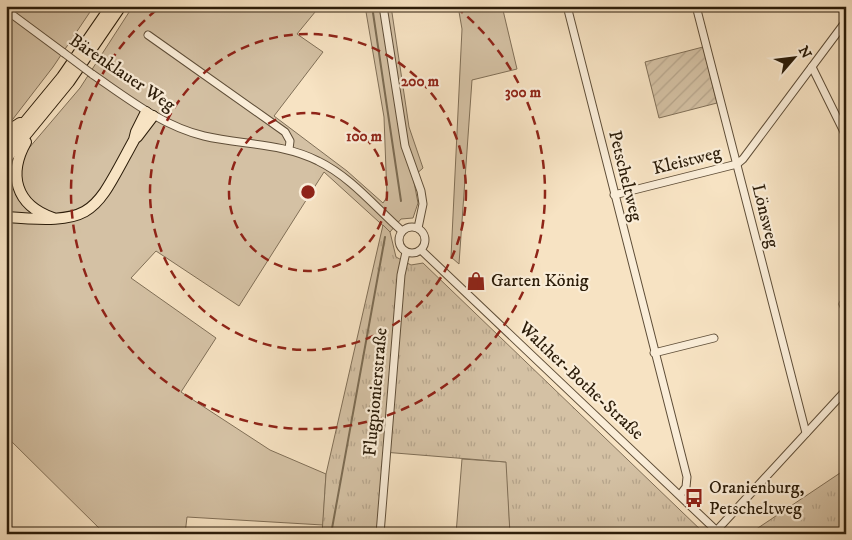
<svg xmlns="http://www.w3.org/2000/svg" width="852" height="540" font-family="'IM FELL DW Pica',serif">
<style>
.grass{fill:#d4c1a4;stroke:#806f57}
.park{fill:url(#park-tufts);stroke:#806f57}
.garden{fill:url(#garden-furrows);stroke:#806f57}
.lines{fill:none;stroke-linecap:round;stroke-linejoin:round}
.stream{stroke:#7c6c53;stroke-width:2}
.minor-casing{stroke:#5f4e38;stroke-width:9}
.highway-casing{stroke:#2c1d0a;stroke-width:12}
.minor{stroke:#faedd8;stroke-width:7}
.highway{stroke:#f7e3c3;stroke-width:10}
.minor-bridge-casing{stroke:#5f4e38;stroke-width:9;stroke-linecap:butt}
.minor-bridge{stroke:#faedd8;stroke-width:7}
.ring{fill:none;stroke:#8f2418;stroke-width:2.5;stroke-dasharray:9 6}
.labels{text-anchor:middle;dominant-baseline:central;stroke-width:4.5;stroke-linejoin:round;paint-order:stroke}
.street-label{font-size:18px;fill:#2c1d0a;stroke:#faedd8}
.poi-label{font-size:18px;fill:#2c1d0a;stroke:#faedd8;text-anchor:start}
.centre{fill:#8f2418;stroke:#faedd8;stroke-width:2.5}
.ring-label{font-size:15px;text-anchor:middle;font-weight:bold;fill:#8f2418;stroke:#faedd8;stroke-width:4.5;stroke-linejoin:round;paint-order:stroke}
</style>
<defs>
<pattern id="park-tufts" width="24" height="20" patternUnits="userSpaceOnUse" patternTransform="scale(1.25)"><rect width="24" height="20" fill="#d4c1a4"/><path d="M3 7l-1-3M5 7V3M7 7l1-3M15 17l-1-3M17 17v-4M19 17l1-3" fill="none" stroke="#b6a58c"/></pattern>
<pattern id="garden-furrows" width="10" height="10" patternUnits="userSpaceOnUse" patternTransform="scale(1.25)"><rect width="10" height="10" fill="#d4c1a4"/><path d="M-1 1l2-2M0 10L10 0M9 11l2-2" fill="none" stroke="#b6a58c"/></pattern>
</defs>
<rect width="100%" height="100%" fill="#f7e3c3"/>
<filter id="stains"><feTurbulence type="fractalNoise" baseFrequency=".004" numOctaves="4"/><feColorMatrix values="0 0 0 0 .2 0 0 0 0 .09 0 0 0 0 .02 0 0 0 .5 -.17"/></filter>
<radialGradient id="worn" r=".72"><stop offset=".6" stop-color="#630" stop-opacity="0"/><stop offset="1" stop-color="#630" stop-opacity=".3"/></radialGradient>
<g class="grass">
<path d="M6,6H94L53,67L6,128Z"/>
<path d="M133,6H320L297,34L323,52L274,116L347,171L383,203L387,197L384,117L365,6H391L409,127L423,168L413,177L418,203L413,218L401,219L390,232L324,172L239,306L156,251L131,278L216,338L181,392L270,450L326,474L323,525L187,517L185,534H105L6,436V175L80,88Z"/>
<path d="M458,6H502L517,69L472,80L459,264L451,257L462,29Z"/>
<path d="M462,459L507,462L510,534H456Z"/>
</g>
<g class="park">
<path d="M383,225L390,232L396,257L411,265L423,263L705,534H510L506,462L383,452L377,534H322L326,474Z"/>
<path d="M846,469V534H749Z"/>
</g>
<path class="garden" d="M703,47L717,103L659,118L645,62Z"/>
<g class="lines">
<g class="stream">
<path d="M372,6L401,201"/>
<path d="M331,534L385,237"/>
</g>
<g class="minor-casing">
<g id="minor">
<path d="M383,6L405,146L421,191L423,204L418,228"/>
<path d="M567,6L687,477L686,487L680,495"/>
<path d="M696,6L806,433"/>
<path d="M6,10L64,53"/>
<path d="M148,35L285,132L290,141L289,149"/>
<path d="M812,67L846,136"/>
<path d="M92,74C127,98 162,126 204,136C242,145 283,143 318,161C351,177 375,207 402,231"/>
<path d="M614,195L737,164L743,159L846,21"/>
<circle cx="412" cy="240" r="13"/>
<path d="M421,250L720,534"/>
<path d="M843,304L846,312"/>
<path d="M654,353L714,338"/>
<path d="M717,530L846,390"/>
<path d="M380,534L401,275L406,252"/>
</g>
</g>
<g class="highway-casing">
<g id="highway">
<path d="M6,132L20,123"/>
<path d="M137,137L153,116"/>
<path d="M26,142C8,174 15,205 53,218"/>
<path d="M6,145L62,77L111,6"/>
<path d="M6,159L69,82L121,6"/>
<path d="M6,217C96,224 93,215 134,140L136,132L146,112"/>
</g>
</g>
<use href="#minor" class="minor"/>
<use href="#highway" class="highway"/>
<g class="minor-bridge-casing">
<path id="minor-bridge" d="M64,53L92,74"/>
</g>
<use href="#minor-bridge" class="minor-bridge"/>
</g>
<g class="ring">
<circle cx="308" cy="192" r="79"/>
<circle cx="308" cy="192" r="158"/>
<path d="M456 7A237 237 0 1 1 160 7"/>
</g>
<defs>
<g id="shop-bare" transform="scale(1.5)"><path d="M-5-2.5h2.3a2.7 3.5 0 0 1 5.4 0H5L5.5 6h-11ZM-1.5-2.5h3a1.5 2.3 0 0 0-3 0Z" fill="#8f2418" stroke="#faedd8" stroke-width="2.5" paint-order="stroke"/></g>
<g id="bus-bare" transform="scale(1.5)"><path d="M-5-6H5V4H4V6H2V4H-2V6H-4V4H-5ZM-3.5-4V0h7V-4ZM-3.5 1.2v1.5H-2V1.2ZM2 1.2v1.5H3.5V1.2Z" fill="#8f2418" stroke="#faedd8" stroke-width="2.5" paint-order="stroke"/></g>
</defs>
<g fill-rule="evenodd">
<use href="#shop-bare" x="476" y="281"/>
<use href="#bus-bare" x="694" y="498"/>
</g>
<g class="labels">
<g class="street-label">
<text transform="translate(122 73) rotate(34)">Bärenklauer Weg</text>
<text transform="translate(687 161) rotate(-14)">Kleistweg</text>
<text transform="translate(625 176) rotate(76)">Petscheltweg</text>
<text transform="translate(765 216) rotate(76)">Lönsweg</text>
<text transform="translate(581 381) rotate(43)">Walther-Bothe-Straße</text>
<text transform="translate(376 392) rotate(-85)">Flugpionierstraße</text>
</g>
<g class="poi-label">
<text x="491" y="281">Garten König</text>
<text x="709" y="488">Oranienburg,<tspan x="709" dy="21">Petscheltweg</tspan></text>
</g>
</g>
<circle cx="308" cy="192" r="8" class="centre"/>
<g class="ring-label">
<text x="420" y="86">200 m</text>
<text x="523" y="97">300 m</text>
<text x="364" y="141">100 m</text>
</g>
<rect width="852" height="540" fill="none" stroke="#f7e3c3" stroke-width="25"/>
<rect x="8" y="8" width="837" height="525" fill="none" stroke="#2c1d0a" stroke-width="2.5"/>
<rect x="12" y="12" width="827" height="515" fill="none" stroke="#2c1d0a"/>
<g transform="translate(794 58) rotate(62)" stroke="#faedd8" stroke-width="4" paint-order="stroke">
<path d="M0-4L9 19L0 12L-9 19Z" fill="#2c1d0a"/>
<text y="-8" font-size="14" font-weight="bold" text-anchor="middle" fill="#2c1d0a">N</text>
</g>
<rect width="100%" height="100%" filter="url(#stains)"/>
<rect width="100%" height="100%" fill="url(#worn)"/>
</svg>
